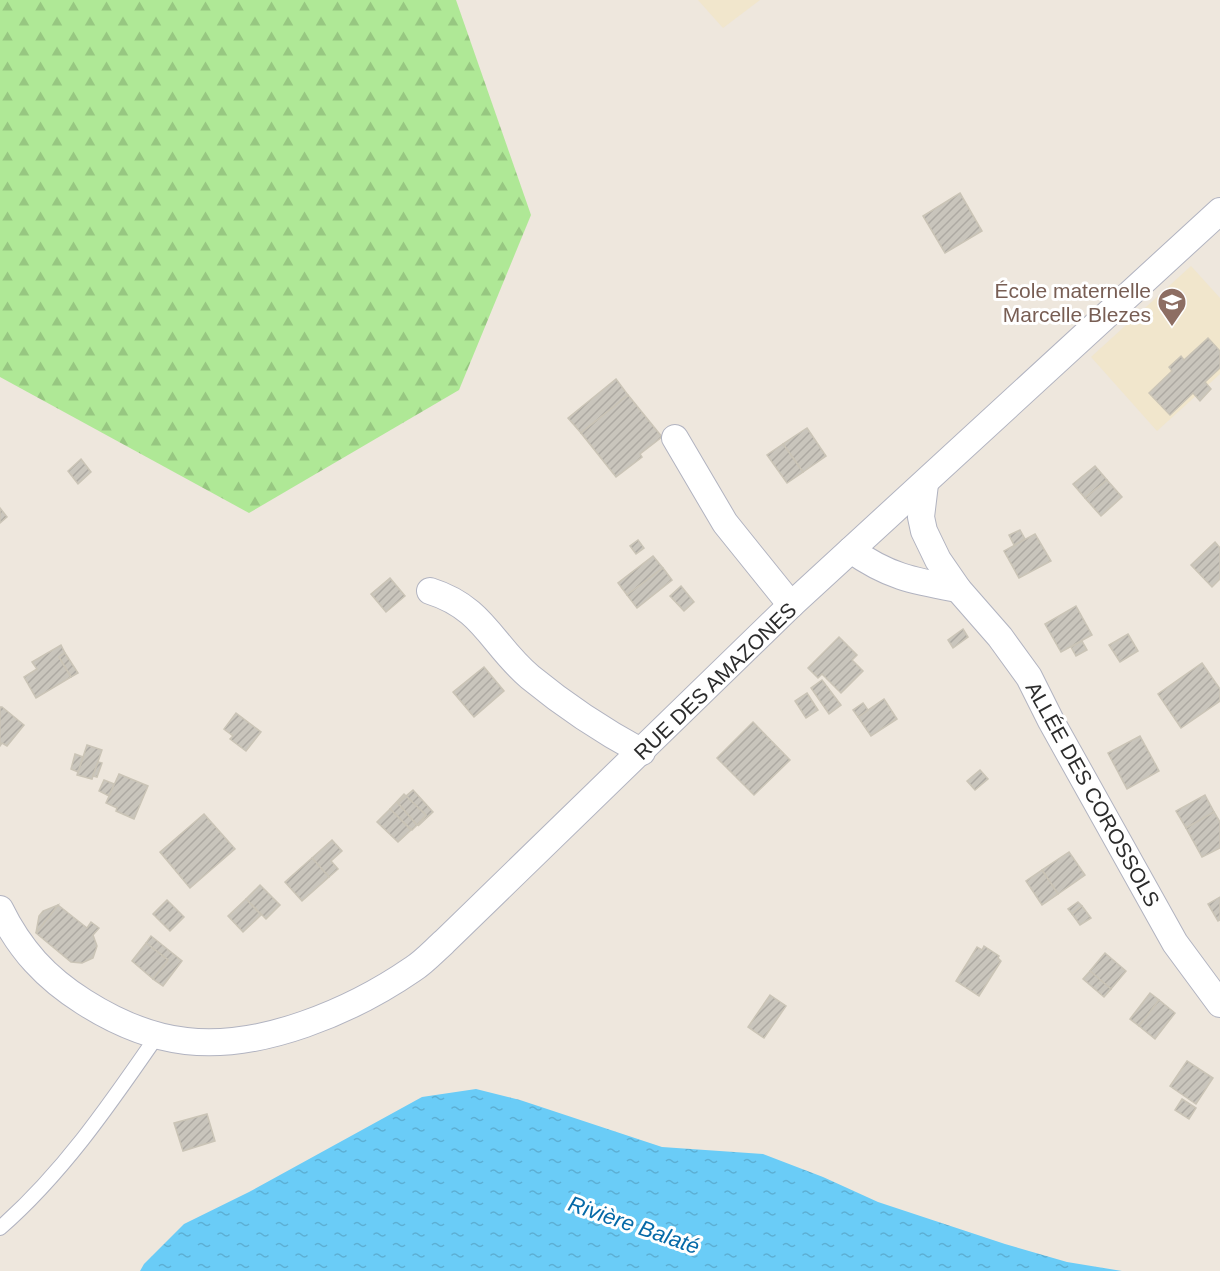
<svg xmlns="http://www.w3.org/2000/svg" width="1220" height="1271" font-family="Arial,sans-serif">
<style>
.education{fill:#f1e6cc}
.forest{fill:url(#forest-firs)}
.water{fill:url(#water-ripples)}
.building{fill:url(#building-hatch);stroke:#cac4b6;stroke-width:1.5}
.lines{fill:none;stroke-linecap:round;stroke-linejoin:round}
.service-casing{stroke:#b1b3c0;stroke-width:16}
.minor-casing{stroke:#b1b3c0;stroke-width:28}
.service{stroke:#fff;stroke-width:14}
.minor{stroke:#fff;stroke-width:26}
.labels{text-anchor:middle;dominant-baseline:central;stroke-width:6;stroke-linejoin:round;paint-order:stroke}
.education-label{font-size:21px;fill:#785e54;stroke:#fff;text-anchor:end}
.street-label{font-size:21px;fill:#2c2c2c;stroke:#fff}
.water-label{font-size:22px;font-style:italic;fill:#0569a7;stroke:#fff}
</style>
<defs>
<pattern id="forest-firs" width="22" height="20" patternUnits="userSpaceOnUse" patternTransform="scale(1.5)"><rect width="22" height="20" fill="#afe896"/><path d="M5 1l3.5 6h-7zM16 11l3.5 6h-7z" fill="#97c781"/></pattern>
<pattern id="water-ripples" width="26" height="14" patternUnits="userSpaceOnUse" patternTransform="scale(1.5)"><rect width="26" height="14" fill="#6accf7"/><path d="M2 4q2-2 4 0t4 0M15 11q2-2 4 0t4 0" fill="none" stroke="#5cafd4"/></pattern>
<pattern id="building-hatch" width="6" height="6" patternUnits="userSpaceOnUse" patternTransform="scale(1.5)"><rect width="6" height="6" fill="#c9c5bc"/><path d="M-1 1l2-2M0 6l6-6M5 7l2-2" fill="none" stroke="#ada9a2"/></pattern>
</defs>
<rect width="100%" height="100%" fill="#eee7dd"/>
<g class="education">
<path d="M698,0H760L723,28Z"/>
<path d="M1191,266L1220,298V374L1157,431L1091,357Z"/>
</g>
<path class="forest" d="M0,0H456L531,215L459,390L249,513L0,377Z"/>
<path class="water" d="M476,1089L520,1100L662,1147L763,1154L823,1177L878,1202L1005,1244L1067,1262L1122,1271H140L144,1264L184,1224L249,1192L422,1097Z"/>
<g class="building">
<path d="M960,193L982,231L945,253L923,216Z"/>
<path d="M1208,338L1220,351V368L1205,382L1211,389L1200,401L1193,393L1170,415L1149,393L1172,371L1169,367L1181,356L1184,360Z"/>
<path d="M616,379L628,395L581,433L568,418Z"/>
<path d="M628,395L662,437L640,454L642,457L616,477L581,433Z"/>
<path d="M807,428L826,456L803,472L783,444Z"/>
<path d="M783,444L803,472L787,483L767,455Z"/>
<path d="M81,459L91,472L78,484L68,471Z"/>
<path d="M1095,466L1107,480L1085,498L1073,484Z"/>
<path d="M1107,480L1122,497L1101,516L1085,498Z"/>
<path d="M0,508L7,517L0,523Z"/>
<path d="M1020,530L1025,539L1014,545L1009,535Z"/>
<path d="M1035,534L1051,561L1019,578L1004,551Z"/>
<path d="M638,540L644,548L636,554L630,546Z"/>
<path d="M1215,542L1220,548V579L1212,587L1191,565Z"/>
<path d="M653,556L663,568L627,595L618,583Z"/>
<path d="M663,568L672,580L637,608L627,595Z"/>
<path d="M390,578L405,596L386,612L371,594Z"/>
<path d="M681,586L694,602L684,611L670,596Z"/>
<path d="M1076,606L1092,635L1061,652L1045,624Z"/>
<path d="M963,629L968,637L953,648L948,640Z"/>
<path d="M1128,634L1138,651L1120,662L1109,645Z"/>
<path d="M839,637L857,655L852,660L863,671L841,693L822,674L818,678L808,668Z"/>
<path d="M1082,641L1087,650L1076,656L1071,647Z"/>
<path d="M61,645L65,653L59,657L71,677L36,698L24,677L37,669L32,662Z"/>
<path d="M65,653L78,673L71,677L59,657Z"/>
<path d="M1202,663L1220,689V701L1181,728L1158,694Z"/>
<path d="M484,667L504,691L474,717L453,692Z"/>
<path d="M822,680L841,705L829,714L811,688Z"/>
<path d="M807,693L818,710L806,718L795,701Z"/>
<path d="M884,699L897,719L871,736L858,717Z"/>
<path d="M863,703L868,710L858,717L853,710Z"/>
<path d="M0,707H2L24,725L7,746L2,743L0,746Z"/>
<path d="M236,713L261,732L246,751L230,739L233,736L224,729Z"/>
<path d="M753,722L790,760L754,795L717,758Z"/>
<path d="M1140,736L1159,771L1127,789L1108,753Z"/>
<path d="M87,745L102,750L92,779L77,775Z"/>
<path d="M75,754L83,757L78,772L71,769Z"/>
<path d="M98,762L102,763L97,777L93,776Z"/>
<path d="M980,770L988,779L975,790L967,781Z"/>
<path d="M119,774L148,786L134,819L116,811L117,808L106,803Z"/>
<path d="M104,780L114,784L109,796L99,791Z"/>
<path d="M413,790L433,812L418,826L426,815L406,796Z"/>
<path d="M404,794L406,796L398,803L417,825L412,830L390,809Z"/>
<path d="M1205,795L1214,812L1186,828L1176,811Z"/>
<path d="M406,796L426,815L417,825L398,803Z"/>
<path d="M390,809L411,830L398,842L377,822Z"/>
<path d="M1214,812L1220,822V848L1202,857L1186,828Z"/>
<path d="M204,814L235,849L190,888L160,852Z"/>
<path d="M332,840L342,851L331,861L338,869L329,877L312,858Z"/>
<path d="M1069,852L1085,875L1058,894L1042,870Z"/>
<path d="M312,858L329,877L302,901L285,882Z"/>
<path d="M1042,870L1058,894L1042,905L1026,881Z"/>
<path d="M260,885L280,905L266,919L246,899Z"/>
<path d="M1220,897V920L1218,921L1208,904Z"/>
<path d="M246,899L261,915L243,932L228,916Z"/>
<path d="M167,900L184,917L170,931L153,914Z"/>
<path d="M1078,902L1082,906L1072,914L1068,909Z"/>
<path d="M58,905L87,928L91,922L99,928L93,935L97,946L93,958L82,963L71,962L36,933Z"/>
<path d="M58,905L36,933L39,916L43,911Z"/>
<path d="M1082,906L1091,918L1080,925L1072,914Z"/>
<path d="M151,936L182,961L163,986L153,979L168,960L146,943Z"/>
<path d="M146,943L168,960L153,979L132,961Z"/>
<path d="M984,946L999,956L998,958L1001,961L979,996L956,981L977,947L982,950Z"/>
<path d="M1105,953L1126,971L1111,989L1090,971Z"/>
<path d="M1090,971L1111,989L1104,997L1083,979Z"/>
<path d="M1150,993L1159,1000L1139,1026L1130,1019Z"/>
<path d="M770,995L786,1006L764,1038L748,1027Z"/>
<path d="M1159,1000L1175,1013L1155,1039L1139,1026Z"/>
<path d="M1187,1061L1213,1078L1196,1104L1170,1086Z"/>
<path d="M1182,1099L1196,1108L1189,1119L1175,1110Z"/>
<path d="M207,1114L215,1141L183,1151L174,1123Z"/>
</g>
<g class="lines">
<g class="service-casing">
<path id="service" d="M0,1228C63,1173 110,1104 157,1036"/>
</g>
<g class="minor-casing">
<g id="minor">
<path d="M675,438L725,523L791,605"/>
<path d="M925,484L921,517L924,531L938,560L958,589L1000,637L1029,677L1051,721L1175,943L1220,1004"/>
<path d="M851,550C889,577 914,581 958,589"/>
<path d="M430,591C484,608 491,644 530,677C564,705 603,731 642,752"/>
<path d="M0,909C20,950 46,978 84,1002C114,1021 150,1037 186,1041C261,1050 352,1011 413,969C424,962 434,951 444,942L791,605L1220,211"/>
</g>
</g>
<use href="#service" class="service"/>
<use href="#minor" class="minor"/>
</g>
<defs>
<g id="school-pin" transform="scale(1.5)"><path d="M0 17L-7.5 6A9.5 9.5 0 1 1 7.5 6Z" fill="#8d6e63" stroke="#fff"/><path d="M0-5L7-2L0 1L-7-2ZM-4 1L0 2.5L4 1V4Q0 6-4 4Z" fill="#fff"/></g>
</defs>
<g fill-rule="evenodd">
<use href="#school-pin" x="1172" y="302"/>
</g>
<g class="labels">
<g class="education-label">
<text x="1151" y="290">École maternelle<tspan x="1151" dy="24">Marcelle Blezes</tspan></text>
</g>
<g class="street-label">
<text transform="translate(715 681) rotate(-44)">RUE DES AMAZONES</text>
<text transform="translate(1093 794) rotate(61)">ALLÉE DES COROSSOLS</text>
</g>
<g class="water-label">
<text transform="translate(634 1225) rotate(19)">Rivière Balaté</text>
</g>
</g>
</svg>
